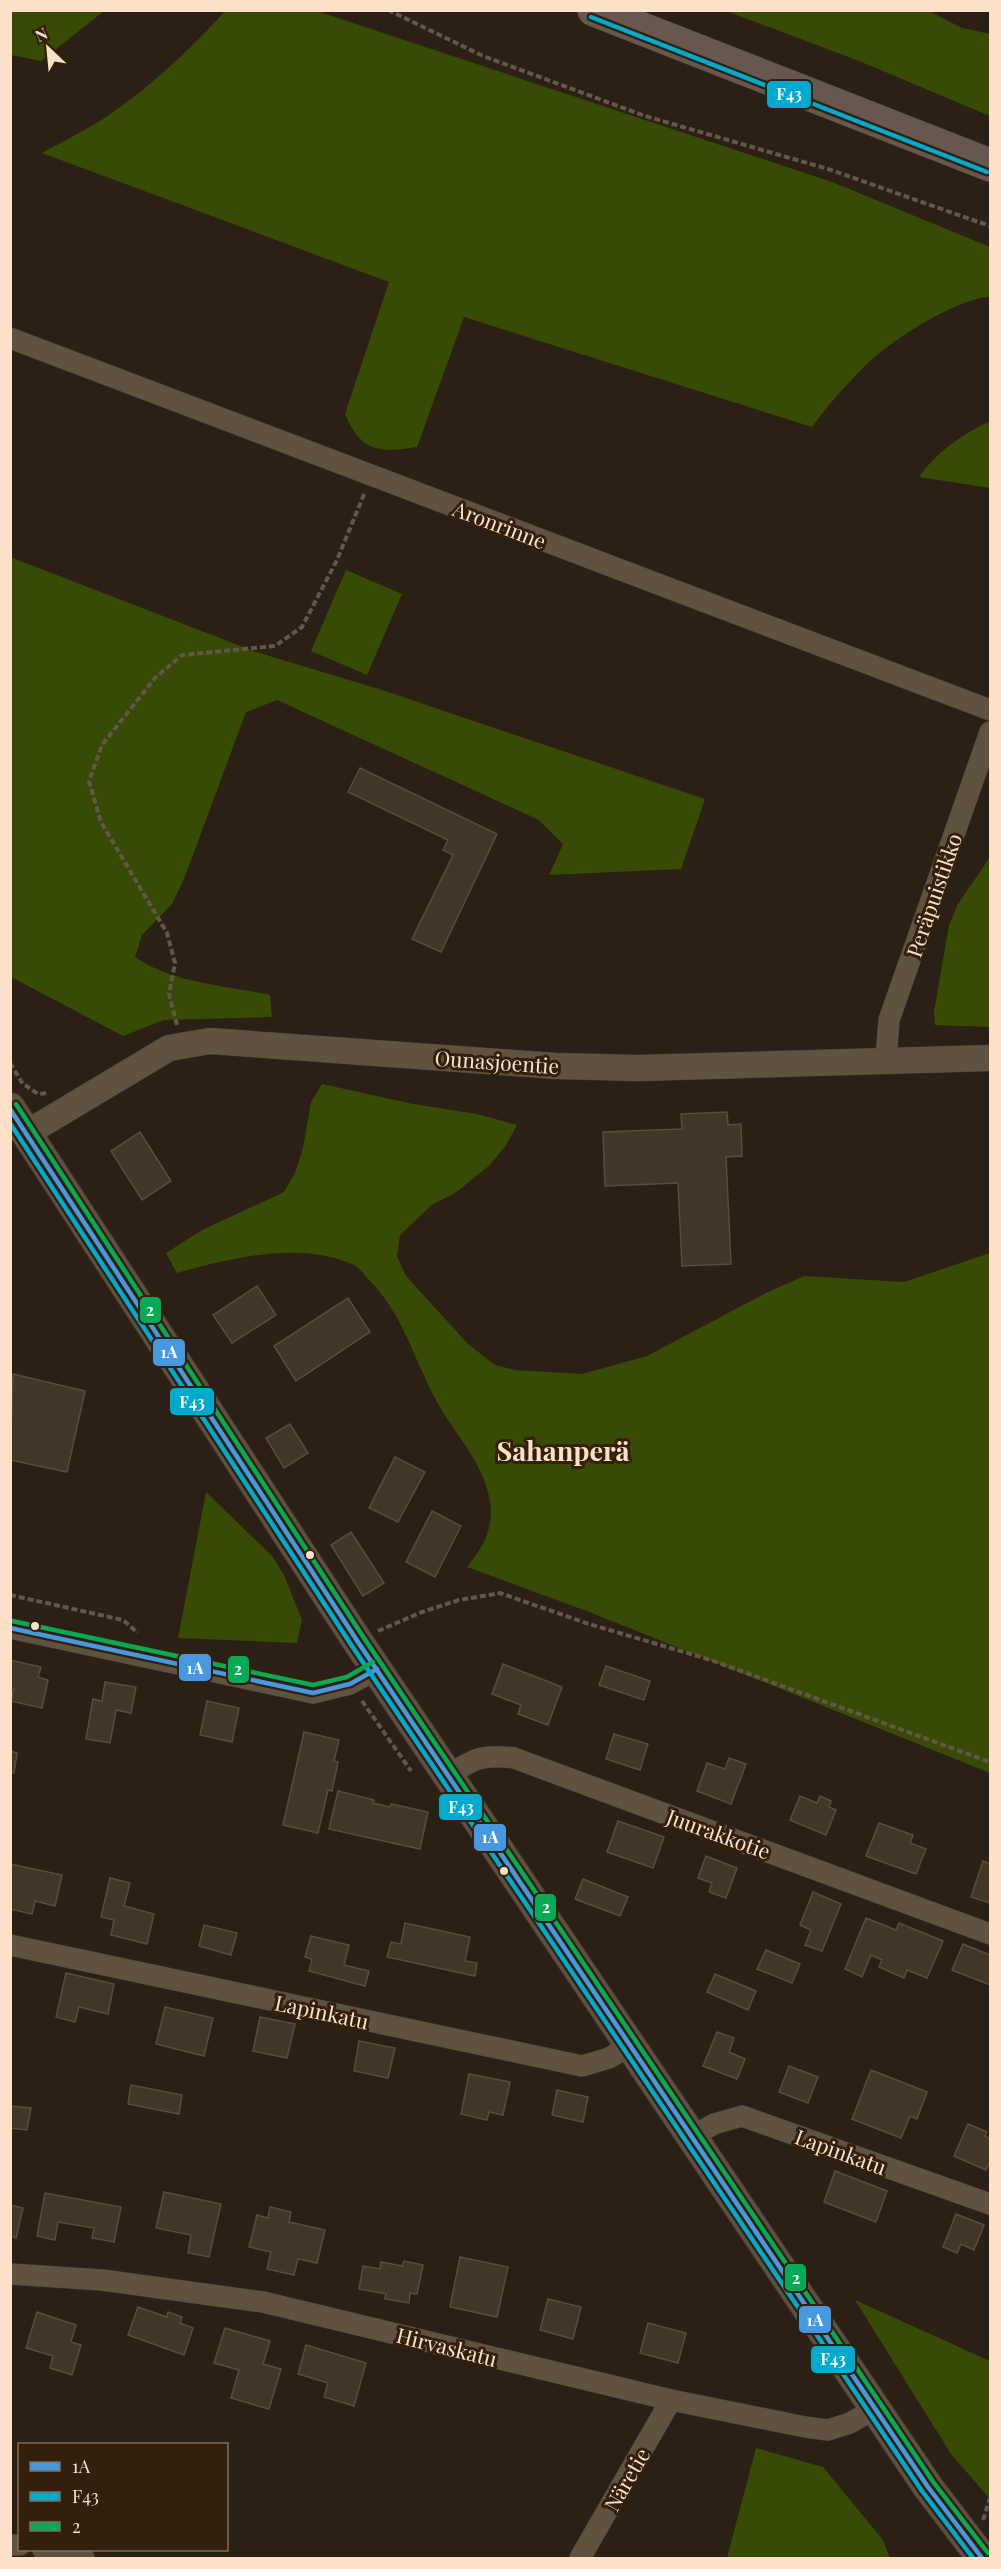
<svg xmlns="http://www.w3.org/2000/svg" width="1001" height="2569" font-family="'Playfair Display',serif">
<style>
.green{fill:#384b04}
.building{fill:#423629;stroke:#5a4c3c;stroke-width:1.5}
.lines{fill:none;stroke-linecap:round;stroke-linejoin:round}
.minor-casing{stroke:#453a2f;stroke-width:22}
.tertiary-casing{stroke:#453a2f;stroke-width:27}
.secondary-casing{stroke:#453a2f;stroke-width:32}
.primary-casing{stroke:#453a2f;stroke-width:34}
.path{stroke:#63564a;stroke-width:4;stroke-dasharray:6 3;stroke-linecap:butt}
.minor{stroke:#605241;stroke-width:21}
.tertiary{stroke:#605241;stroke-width:26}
.secondary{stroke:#5f5044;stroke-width:30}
.primary{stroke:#66574f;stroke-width:33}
.bus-1-casing{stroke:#33200c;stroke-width:9}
.bus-2-casing{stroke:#33200c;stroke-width:9}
.bus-3-casing{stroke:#33200c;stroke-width:9}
.bus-1{stroke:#4699e1;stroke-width:4.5}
.bus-2{stroke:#00a9ce;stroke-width:4.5}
.bus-3{stroke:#06aa56;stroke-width:4.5}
.bus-dot{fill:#fae1c8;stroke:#33200c;stroke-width:2}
.labels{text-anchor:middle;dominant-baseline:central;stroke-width:6;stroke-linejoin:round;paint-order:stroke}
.street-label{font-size:21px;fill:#fae1c8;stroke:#33200c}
.district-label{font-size:27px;font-weight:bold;fill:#fae1c8;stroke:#33200c}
.line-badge{stroke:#33200c;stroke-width:2}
.badge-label{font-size:16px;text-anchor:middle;font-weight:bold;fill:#fff}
</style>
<rect width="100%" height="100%" fill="#2a2015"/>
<g class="green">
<path d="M11,10H104V11L41,61L11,55Z"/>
<path d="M226,10L317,11L832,182L990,247V297C959,298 902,334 877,355C858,371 826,407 812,427L464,317L417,447C379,453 361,452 345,414L389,282L42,153C64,141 88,129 109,115C152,85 191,49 226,10Z"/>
<path d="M726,11H929L962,28L990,34V116L859,61Z"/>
<path d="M990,421V488L919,477C937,451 962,435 990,421Z"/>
<path d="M10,557L256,652L379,689L705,799L681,869L549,875L563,844L539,820L277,700L246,712L184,879L172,904L142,935L135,957C175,984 224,985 270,995L272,1017L164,1020L123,1036L11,977Z"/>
<path d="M346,570L402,594L367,675L311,651Z"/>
<path d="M990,857V1027L935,1025L934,1012L949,925L958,904Z"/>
<path d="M322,1084L413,1104L477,1114L517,1125L506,1145L490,1165L454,1194L433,1204L400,1235L397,1256L406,1276L468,1344L495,1365L515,1370L582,1374L647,1356L766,1293L804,1276L904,1282L990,1253V1773L592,1613L467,1567C483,1547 494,1529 490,1501C483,1460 453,1433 435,1398C413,1357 402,1312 368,1279C364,1274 358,1266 352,1264C298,1241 231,1258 177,1273L166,1253L202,1230L284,1192L295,1173L303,1148L311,1102Z"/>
<path d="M206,1492L272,1556L284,1575L302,1620L297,1643L178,1638Z"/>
<path d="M855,2300L990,2361V2499L951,2454Z"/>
<path d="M756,2448L823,2467L883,2540L890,2558H727Z"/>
</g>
<g class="building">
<path d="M360,768L497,834L441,952L412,939L453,855L443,850L448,840L348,792Z"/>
<path d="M727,1112L728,1125L741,1124L742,1156L726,1157L731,1264L682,1266L678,1183L605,1186L603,1132L682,1129L681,1114Z"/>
<path d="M140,1132L171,1181L142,1200L111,1151Z"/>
<path d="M257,1286L276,1315L232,1343L213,1315Z"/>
<path d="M348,1298L370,1332L296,1381L274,1346Z"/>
<path d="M13,1374L85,1391L67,1472L10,1460Z"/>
<path d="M290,1424L308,1453L284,1468L266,1438Z"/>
<path d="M395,1457L425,1472L398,1522L369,1508Z"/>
<path d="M432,1511L461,1526L435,1577L406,1562Z"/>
<path d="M351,1532L384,1583L363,1596L331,1545Z"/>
<path d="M10,1660L41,1667L38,1677L48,1680L42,1708L11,1701L14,1689H10Z"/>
<path d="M503,1664L562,1687L548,1725L518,1714L521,1705L492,1694Z"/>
<path d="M606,1666L650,1681L644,1700L599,1685Z"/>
<path d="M105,1682L136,1687L131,1713L116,1710L110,1743L86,1739L93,1699L102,1701Z"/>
<path d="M207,1701L239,1708L232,1742L200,1735Z"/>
<path d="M304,1732L339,1740L334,1761L338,1762L332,1791L328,1790L318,1833L283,1825Z"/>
<path d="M614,1734L648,1744L640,1770L606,1759Z"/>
<path d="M10,1751L17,1753L14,1773L10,1772Z"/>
<path d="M729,1758L746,1764L731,1804L697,1791L707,1763L725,1769Z"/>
<path d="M338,1791L374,1800L373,1803L390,1807L391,1804L428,1812L420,1849L329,1829Z"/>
<path d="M800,1796L817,1803L820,1796L831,1801L829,1807L836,1810L826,1835L790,1820Z"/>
<path d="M618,1821L664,1837L653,1868L607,1852Z"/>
<path d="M879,1823L913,1835L910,1843L926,1849L916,1874L866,1856Z"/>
<path d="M706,1856L737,1868L726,1898L709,1892L712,1883L698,1878Z"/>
<path d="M983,1861L990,1864V1903L971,1897Z"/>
<path d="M10,1864L62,1875L55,1906L35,1901L32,1914L10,1909Z"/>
<path d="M110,1878L130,1883L124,1906L154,1914L147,1944L111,1935L114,1920L101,1917Z"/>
<path d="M583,1879L628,1897L620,1916L575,1899Z"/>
<path d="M813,1892L841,1904L822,1951L805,1945L811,1930L800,1925Z"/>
<path d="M866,1918L896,1930L899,1923L943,1941L927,1978L907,1970L904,1978L879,1967L882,1960L871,1955L862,1977L845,1969Z"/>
<path d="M405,1923L470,1937L465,1961L477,1963L475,1976L387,1957L391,1942L401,1944Z"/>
<path d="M204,1925L237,1933L231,1955L199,1946Z"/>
<path d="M311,1936L349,1945L344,1965L369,1971L365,1986L309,1971L312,1959L305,1957Z"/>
<path d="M963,1944L990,1955V1985L952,1970Z"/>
<path d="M766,1950L800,1964L792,1983L757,1969Z"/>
<path d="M66,1973L114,1984L108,2014L79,2007L75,2022L56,2017Z"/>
<path d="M715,1974L756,1991L748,2010L707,1992Z"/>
<path d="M165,2007L213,2018L204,2056L156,2044Z"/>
<path d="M260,2017L295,2024L287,2058L253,2051Z"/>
<path d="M717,2032L734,2038L729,2052L745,2059L737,2079L703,2066Z"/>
<path d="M359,2041L395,2048L388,2078L354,2071Z"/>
<path d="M789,2066L818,2077L808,2103L779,2092Z"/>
<path d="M871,2070L927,2092L917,2119L910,2116L901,2138L852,2119Z"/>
<path d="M469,2074L510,2082L503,2115L489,2112L487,2120L461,2114Z"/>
<path d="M131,2085L182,2095L179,2114L128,2104Z"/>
<path d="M557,2090L588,2097L583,2122L552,2115Z"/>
<path d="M10,2106L31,2108L27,2130L10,2128Z"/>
<path d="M968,2124L987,2132L985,2136L990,2139V2161L986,2170L954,2156Z"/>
<path d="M835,2171L887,2191L876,2222L824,2202Z"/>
<path d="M164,2192L221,2204L209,2257L188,2253L191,2235L156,2228Z"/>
<path d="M45,2193L121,2207L114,2242L92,2238L94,2228L58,2222L55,2240L37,2236Z"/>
<path d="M10,2205L23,2208L16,2238L10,2236Z"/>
<path d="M270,2207L291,2212L289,2222L325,2230L317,2263L298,2259L294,2275L267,2269L271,2252L249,2247L257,2215L268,2218Z"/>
<path d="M956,2214L984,2225L974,2250L961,2244L957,2253L943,2247Z"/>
<path d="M460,2257L508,2267L497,2317L450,2307Z"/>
<path d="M404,2261L423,2265L417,2294L410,2293L409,2303L385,2299L386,2294L359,2289L363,2266L380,2269L381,2262L402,2266Z"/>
<path d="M548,2299L581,2307L573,2339L540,2330Z"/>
<path d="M138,2307L167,2317L168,2312L182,2317L180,2323L193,2328L184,2355L128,2335Z"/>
<path d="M37,2312L76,2325L71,2342L81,2345L72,2375L50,2368L53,2356L26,2348Z"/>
<path d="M648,2323L686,2333L678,2363L640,2353Z"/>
<path d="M225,2328L270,2341L263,2364L281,2369L269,2409L231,2398L239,2370L214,2363Z"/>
<path d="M306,2345L366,2363L354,2406L324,2397L328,2383L298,2374Z"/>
</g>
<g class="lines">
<g class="minor-casing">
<g id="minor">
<path d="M10,338L990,710"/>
<path d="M886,1059L889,1020L990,732"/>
<path d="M10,1628L313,1693L350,1684L377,1669"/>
<path d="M449,1775C474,1758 484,1754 514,1758L990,1934"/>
<path d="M10,1945L582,2066L609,2058L629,2046"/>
<path d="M693,2136L714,2124L742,2116L990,2204"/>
<path d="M10,2274L102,2280L263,2302L671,2400L805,2427L828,2430L850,2423L876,2408"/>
<path d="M10,2545H20"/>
<path d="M43,2550L84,2558"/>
<path d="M580,2558L671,2400"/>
</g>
</g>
<g class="tertiary-casing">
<path id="tertiary" d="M27,1133L169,1048L210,1041L556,1066L639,1068L990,1058"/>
</g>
<g class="secondary-casing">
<path id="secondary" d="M10,1108L358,1642L928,2487L982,2558"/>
</g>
<g class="primary-casing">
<path id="primary" d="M594,10L990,165"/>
</g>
<g class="path">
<path d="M388,10L483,56L645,116L828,169L990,226"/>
<path d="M177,1025L169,994L175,963L167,933L101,822L89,781L102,745L155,678L182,655L275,646L302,627L337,560L365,492"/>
<path d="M10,1063L24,1086"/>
<path d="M25,1085L38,1094L49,1093"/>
<path d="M10,1595L123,1620L138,1633"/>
<path d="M378,1631L422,1612L459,1600L500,1593L589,1624L711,1660L990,1762"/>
<path d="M362,1701L411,1771"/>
<path d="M983,2520L990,2498"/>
</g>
<use href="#minor" class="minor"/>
<use href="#tertiary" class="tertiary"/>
<use href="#secondary" class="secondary"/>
<use href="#primary" class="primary"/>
<g class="bus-1-casing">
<g id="bus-1">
<path d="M10,1109L358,1642L928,2487L982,2558"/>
<path d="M10,1628L313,1693L350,1684L377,1669"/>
</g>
</g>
<g class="bus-2-casing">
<g id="bus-2">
<path d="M591,17L987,172"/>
<path d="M10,1123L352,1646L922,2491L973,2558"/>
</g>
</g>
<g class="bus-3-casing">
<g id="bus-3">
<path d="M16,1104L364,1638L934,2483L988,2553"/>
<path d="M12,1621L313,1685L347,1677L373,1662"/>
</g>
</g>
<use href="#bus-1" class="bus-1"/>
<use href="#bus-2" class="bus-2"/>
<use href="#bus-3" class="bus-3"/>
</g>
<g class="bus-dot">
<circle cx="310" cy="1555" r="5"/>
<circle cx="35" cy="1626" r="5"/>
<circle cx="504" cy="1871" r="5"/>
</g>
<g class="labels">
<g class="street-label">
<text transform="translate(500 524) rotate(21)">Aronrinne</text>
<text transform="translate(933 895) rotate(-71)">Peräpuistikko</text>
<text transform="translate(497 1061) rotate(4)">Ounasjoentie</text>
<text transform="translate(719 1833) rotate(20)">Juurakkotie</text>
<text transform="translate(322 2011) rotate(12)">Lapinkatu</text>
<text transform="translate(841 2151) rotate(20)">Lapinkatu</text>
<text transform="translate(447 2346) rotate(14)">Hirvaskatu</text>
<text transform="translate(626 2479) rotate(-60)">Näretie</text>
</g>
<g class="district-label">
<text x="563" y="1450">Sahanperä</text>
</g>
</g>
<g class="line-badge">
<rect x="766" y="80" width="46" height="29" rx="6" fill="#00a9ce"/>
<rect x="139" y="1296" width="23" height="28" rx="6" fill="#06aa56"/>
<rect x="152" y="1338" width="34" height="29" rx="6" fill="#4699e1"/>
<rect x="169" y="1387" width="46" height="29" rx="6" fill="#00a9ce"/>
<rect x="178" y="1653" width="34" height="29" rx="6" fill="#4699e1"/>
<rect x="227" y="1655" width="23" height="29" rx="6" fill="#06aa56"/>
<rect x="438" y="1793" width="45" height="28" rx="6" fill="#00a9ce"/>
<rect x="473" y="1823" width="34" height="29" rx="6" fill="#4699e1"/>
<rect x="534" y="1893" width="23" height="29" rx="6" fill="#06aa56"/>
<rect x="784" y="2263" width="23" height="29" rx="6" fill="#06aa56"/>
<rect x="798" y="2305" width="34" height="29" rx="6" fill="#4699e1"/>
<rect x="810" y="2345" width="46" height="29" rx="6" fill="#00a9ce"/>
</g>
<g class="badge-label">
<text x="789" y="100">F43</text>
<text x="150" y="1316">2</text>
<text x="169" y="1358">1A</text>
<text x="192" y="1408">F43</text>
<text x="195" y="1674">1A</text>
<text x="238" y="1675">2</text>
<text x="461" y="1813">F43</text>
<text x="490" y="1843">1A</text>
<text x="546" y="1913">2</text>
<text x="796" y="2284">2</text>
<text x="815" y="2326">1A</text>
<text x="833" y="2365">F43</text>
</g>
<rect width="1001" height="2569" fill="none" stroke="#fae1c8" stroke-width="24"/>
<rect x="18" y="2443" width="210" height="108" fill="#33200c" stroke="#836d57" stroke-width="1.5"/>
<rect x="30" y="2462" width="30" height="9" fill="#4699e1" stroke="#836d57" stroke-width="1.5"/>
<text x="72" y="2473" font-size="18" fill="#fae1c8">1A</text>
<rect x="30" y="2492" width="30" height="9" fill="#00a9ce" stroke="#836d57" stroke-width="1.5"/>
<text x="72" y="2503" font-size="18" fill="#fae1c8">F43</text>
<rect x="30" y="2522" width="30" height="9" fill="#06aa56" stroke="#836d57" stroke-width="1.5"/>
<text x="72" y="2533" font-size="18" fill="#fae1c8">2</text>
<g transform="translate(48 48) rotate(334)" stroke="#33200c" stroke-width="4.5" paint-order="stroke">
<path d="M0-4.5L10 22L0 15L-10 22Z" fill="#fae1c8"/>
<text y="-9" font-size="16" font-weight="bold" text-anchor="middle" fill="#fae1c8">N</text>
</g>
</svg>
